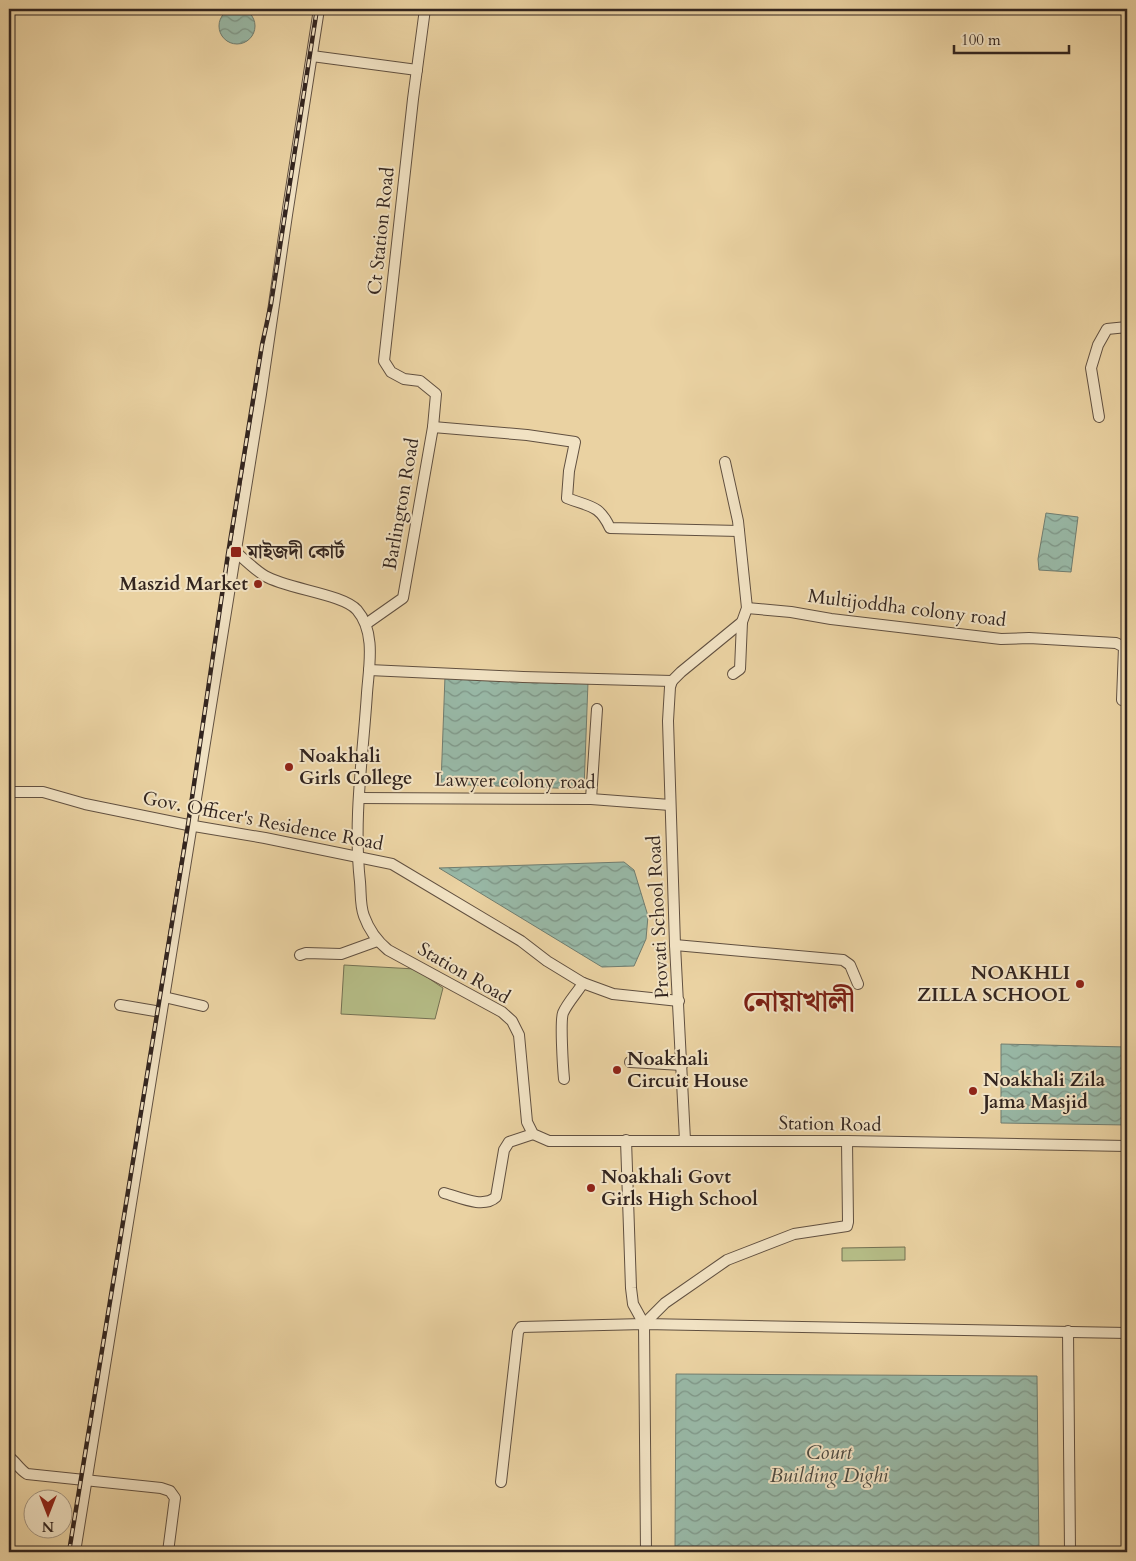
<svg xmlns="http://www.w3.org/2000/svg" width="1136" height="1561" font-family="Cardo,'Noto Serif Bengali',serif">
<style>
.green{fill:#b5bc86;stroke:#747052}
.water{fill:url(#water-waves);stroke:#707d70}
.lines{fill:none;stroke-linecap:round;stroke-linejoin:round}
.minor-casing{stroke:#615040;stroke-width:12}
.minor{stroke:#f1e2c3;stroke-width:10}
.rail-casing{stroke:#33251f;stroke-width:4.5}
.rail{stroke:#f1e2c3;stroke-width:2.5;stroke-dasharray:8;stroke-linecap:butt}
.poi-dot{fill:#8f2418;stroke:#f1e2c3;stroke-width:2}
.labels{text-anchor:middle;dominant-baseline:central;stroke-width:4;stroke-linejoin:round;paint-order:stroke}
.street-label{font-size:19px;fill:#33251f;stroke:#f1e2c3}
.poi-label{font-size:19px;font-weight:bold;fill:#33251f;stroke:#f1e2c3;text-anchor:start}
.water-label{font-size:20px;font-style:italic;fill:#4c4a41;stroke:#f1e2c3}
.town-label{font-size:29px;font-weight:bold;fill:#7a1f14;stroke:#f1e2c3}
</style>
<defs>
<pattern id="water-waves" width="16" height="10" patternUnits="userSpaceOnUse" patternTransform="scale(1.25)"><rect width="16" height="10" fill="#98b8a6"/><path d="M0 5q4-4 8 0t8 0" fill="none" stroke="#7d9587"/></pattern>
</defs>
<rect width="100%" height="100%" fill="#ead2a2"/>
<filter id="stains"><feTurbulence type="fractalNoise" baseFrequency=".004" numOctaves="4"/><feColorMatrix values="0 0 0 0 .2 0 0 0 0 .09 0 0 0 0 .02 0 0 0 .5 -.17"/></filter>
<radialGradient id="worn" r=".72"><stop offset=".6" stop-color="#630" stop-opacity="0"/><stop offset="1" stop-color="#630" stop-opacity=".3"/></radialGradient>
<g class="green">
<path d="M344,965L415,969L443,988L435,1019L341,1014Z"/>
<path d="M905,1247V1260L842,1261V1248Z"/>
</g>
<g class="water">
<circle cx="237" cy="26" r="18"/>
<path d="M1046,513L1078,517L1071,572L1039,570L1038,559Z"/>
<path d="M445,676L588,682L584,789L441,784Z"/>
<path d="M624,862L634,870L648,916L646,939L634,966L602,967L439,868Z"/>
<path d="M1001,1044L1127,1047V1125L1001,1123Z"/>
<path d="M676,1374L1037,1376L1039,1552H675Z"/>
</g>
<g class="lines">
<g class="minor-casing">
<g id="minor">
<path d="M425,9L413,99L384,361L391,372L404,379L420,381L436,394L433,427"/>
<path d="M312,56L417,70"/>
<path d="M1099,417L1091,368L1098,345L1107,329L1127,327"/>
<path d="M236,552C245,560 255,570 265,576C287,589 343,594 357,610C376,632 369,666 367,693C363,756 353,819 360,882C361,893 360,906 364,916C369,930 377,941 388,950L502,1012L512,1021L519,1035L527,1122L533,1134L549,1141H847L1127,1146"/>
<path d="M747,608L791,612L831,619L1001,639L1029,638L1116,643L1124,647L1122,700H1127"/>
<path d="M366,624L403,598L433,427L527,435L575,442L569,471L567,498C589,507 599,504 610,528L739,531"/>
<path d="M369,670L523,677L672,681"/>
<path d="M733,674L740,669L742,622"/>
<path d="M9,792H43L85,804L188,825L265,838L392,864L521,941L547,961L583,983L613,994L679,1001"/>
<path d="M359,798L591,799L670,805"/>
<path d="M591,799L597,709"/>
<path d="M675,945L843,960L850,965L858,984"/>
<path d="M300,955L306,953L341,954L377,941"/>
<path d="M164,997L203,1006"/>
<path d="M120,1005L161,1012"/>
<path d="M630,1062L682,1065"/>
<path d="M564,1079C563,1068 560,1021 563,1013C568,1002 577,993 583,983"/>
<path d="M626,1140L631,1288L633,1304L644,1324L646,1552"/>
<path d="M685,1140L675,945L668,721L670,687L672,681L681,672L742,622L747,608L738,521L725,462"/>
<path d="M444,1193C459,1197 483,1209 496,1197L504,1150L509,1142L533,1134"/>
<path d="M644,1324L665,1303L727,1260L794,1234L847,1226L848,1222L847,1141"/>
<path d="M1068,1331L1070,1552"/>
<path d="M9,1457C16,1462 19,1469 27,1474L161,1488L170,1491L175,1498L168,1552"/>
<path d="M501,1482L518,1332L521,1327L644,1324L1127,1333"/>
<path d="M75,1552L261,394L287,215L319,9"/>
</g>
</g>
<use href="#minor" class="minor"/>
<g class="rail-casing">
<path id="rail" d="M69,1552L188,825L228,554L262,345L271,304L317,9"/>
</g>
<use href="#rail" class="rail"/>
</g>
<g class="poi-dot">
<rect x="230" y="546" width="12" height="12" rx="2.5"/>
<circle cx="258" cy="584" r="5"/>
<circle cx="289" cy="767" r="5"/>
<circle cx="1080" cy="984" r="5"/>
<circle cx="617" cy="1070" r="5"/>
<circle cx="973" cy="1091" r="5"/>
<circle cx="591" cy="1188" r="5"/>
</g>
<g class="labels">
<g class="street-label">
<text transform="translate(381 231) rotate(-84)">Ct Station Road</text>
<text transform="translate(401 504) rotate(-80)">Barlington Road</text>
<text transform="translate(907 608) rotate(7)">Multijoddha colony road</text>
<text transform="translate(515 781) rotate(1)">Lawyer colony road</text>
<text transform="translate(263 821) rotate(11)">Gov. Officer's Residence Road</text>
<text transform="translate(658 917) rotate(-93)">Provati School Road</text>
<text transform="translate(464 973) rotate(30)">Station Road</text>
<text transform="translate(830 1124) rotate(1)">Station Road</text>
</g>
<g class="poi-label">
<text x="247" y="552">মাইজদী কোর্ট</text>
<text x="248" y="584" text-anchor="end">Maszid Market</text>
<text x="299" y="756">Noakhali<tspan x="299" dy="22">Girls College</tspan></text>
<text x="1070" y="973" text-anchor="end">NOAKHLI<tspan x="1070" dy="22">ZILLA SCHOOL</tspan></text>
<text x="627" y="1059">Noakhali<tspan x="627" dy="22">Circuit House</tspan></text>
<text x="983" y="1080">Noakhali Zila<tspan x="983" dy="22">Jama Masjid</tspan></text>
<text x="601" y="1177">Noakhali Govt<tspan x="601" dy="22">Girls High School</tspan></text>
</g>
<g class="water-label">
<text x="829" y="1452">Court<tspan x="829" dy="23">Building Dighi</tspan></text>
</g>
<g class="town-label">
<text x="799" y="1002">নোয়াখালী</text>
</g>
</g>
<rect width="1136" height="1561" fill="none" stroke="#ead2a2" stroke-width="30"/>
<rect x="10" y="10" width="1116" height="1541" fill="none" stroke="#33251f" stroke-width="2.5"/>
<rect x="15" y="15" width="1106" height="1531" fill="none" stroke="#33251f"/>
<g transform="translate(48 1514) rotate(180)"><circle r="24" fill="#f1e2c3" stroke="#a59681"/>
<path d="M0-4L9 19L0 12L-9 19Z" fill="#8f2418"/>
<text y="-8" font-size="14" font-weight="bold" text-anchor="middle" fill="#33251f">N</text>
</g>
<path d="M954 45v8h115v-8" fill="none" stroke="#33251f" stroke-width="2.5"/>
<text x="961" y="45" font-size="15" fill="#33251f" stroke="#f1e2c3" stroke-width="4" paint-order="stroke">100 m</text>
<rect width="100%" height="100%" filter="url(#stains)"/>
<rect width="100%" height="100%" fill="url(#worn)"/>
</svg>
